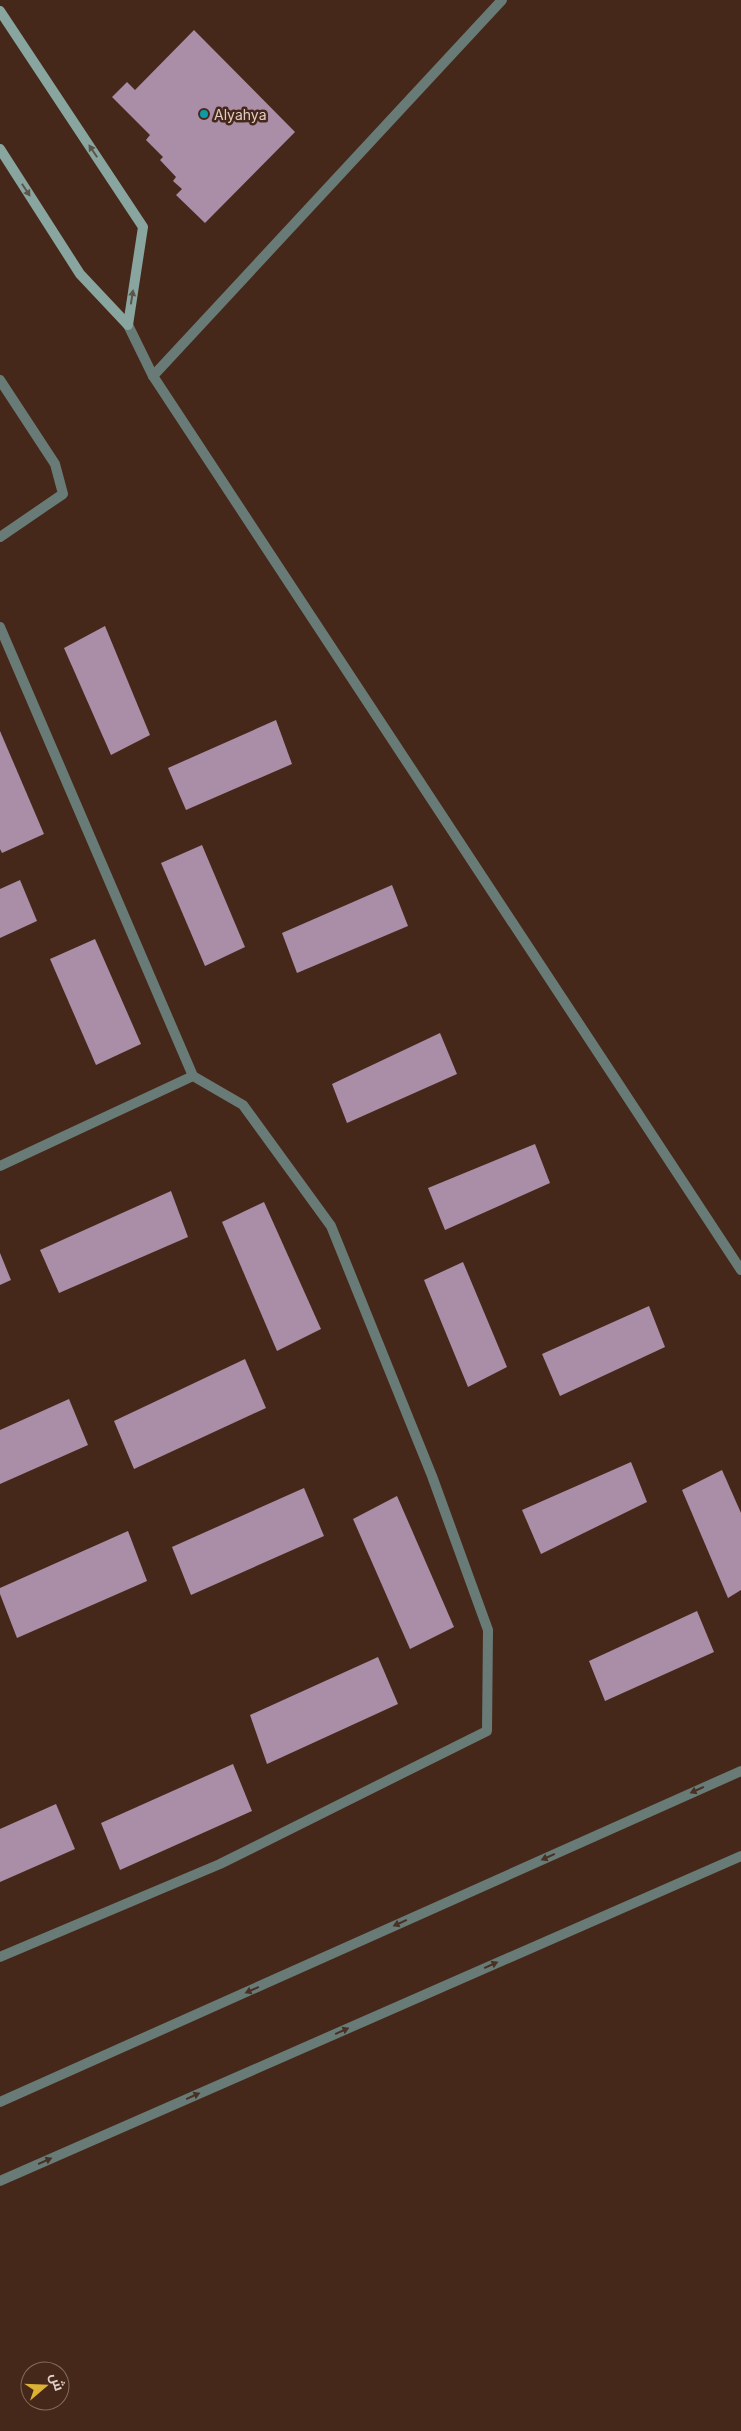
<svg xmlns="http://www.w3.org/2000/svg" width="741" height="2431" font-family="Inter,Cairo,sans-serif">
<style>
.building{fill:#aa8da7}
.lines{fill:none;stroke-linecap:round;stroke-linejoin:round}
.minor{stroke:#697b77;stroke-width:10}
.secondary{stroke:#88a59f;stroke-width:10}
.oneway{fill:#5c5449}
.oneway2{fill:#493023}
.culture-dot{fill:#0f9aa8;stroke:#45281a;stroke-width:2}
.labels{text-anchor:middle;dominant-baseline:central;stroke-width:5;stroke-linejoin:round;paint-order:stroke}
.poi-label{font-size:14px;fill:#e0cdc4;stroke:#45281a;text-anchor:start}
</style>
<rect width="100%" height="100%" fill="#45281a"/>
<g class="building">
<path d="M194,30L295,132L205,223L176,195L182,189L173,181L176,177L160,160L163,157L146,140L150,135L112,97L127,82L135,90Z"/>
<path d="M105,626L150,735L111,755L64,648Z"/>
<path d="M276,720L292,764L186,810L168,768Z"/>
<path d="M0,731L44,834L2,853L0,849Z"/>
<path d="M202,845L245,947L205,966L161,863Z"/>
<path d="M20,880L37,921L0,938V889Z"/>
<path d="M392,885L408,926L297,973L282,933Z"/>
<path d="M95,939L141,1044L96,1065L50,959Z"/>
<path d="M440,1033L457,1074L347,1123L332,1084Z"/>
<path d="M535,1144L550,1183L445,1230L428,1188Z"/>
<path d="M171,1191L188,1237L59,1293L40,1250Z"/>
<path d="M264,1202L321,1329L277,1351L222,1222Z"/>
<path d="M0,1253L11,1280L0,1285Z"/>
<path d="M463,1262L507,1367L468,1387L424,1280Z"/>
<path d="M649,1306L665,1347L560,1396L542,1354Z"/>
<path d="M245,1359L266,1408L134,1469L114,1421Z"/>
<path d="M69,1399L88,1445L0,1484V1430Z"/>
<path d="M631,1462L647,1502L541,1554L522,1510Z"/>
<path d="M722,1470L741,1513V1590L728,1598L682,1490Z"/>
<path d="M304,1488L324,1536L191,1595L172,1547Z"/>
<path d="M397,1496L454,1627L410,1649L353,1519Z"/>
<path d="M128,1531L147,1581L17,1638L0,1594V1588Z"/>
<path d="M697,1611L714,1652L605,1701L589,1661Z"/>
<path d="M378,1657L398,1704L267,1764L250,1715Z"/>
<path d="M233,1764L252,1811L120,1870L101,1823Z"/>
<path d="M56,1804L75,1849L0,1882V1829Z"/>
</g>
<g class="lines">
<g class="minor">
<path d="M128,325L153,376L741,1270"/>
<path d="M153,376L502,0"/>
<path d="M0,380L55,464L63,494L0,537"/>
<path d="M0,627L193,1076"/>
<path d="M0,1166L193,1076L243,1105L331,1226L432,1476L488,1630L487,1731L220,1864L0,1957"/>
<path d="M0,2102L741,1771"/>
<path d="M0,2181L741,1856"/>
</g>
<path class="secondary" d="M0,11L143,227L128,325L80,274L0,149"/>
</g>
<defs><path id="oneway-solid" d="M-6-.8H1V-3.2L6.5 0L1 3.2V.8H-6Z" transform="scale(1.25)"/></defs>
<g class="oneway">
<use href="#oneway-solid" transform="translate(93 151) rotate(-124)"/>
<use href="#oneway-solid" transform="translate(26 190) rotate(57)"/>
<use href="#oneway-solid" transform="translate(132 297) rotate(-81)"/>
</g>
<g class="oneway2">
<use href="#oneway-solid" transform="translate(697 1790) rotate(156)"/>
<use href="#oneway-solid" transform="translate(548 1857) rotate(156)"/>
<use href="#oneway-solid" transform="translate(400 1923) rotate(156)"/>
<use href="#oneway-solid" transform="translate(491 1965) rotate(-24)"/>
<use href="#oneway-solid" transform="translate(252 1990) rotate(156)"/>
<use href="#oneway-solid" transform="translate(342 2031) rotate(-24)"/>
<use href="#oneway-solid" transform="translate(193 2096) rotate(-24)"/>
<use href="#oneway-solid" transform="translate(45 2161) rotate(-24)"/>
</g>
<circle class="culture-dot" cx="204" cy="114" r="5"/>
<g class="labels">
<g class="poi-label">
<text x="214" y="114">Alyahya</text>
</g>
</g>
<g transform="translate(45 2386) rotate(71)"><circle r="24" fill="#45281a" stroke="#836a5e"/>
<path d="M0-4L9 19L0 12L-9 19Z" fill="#dbb233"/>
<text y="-8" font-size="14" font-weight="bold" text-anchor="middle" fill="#e0cdc4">ش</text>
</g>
</svg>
